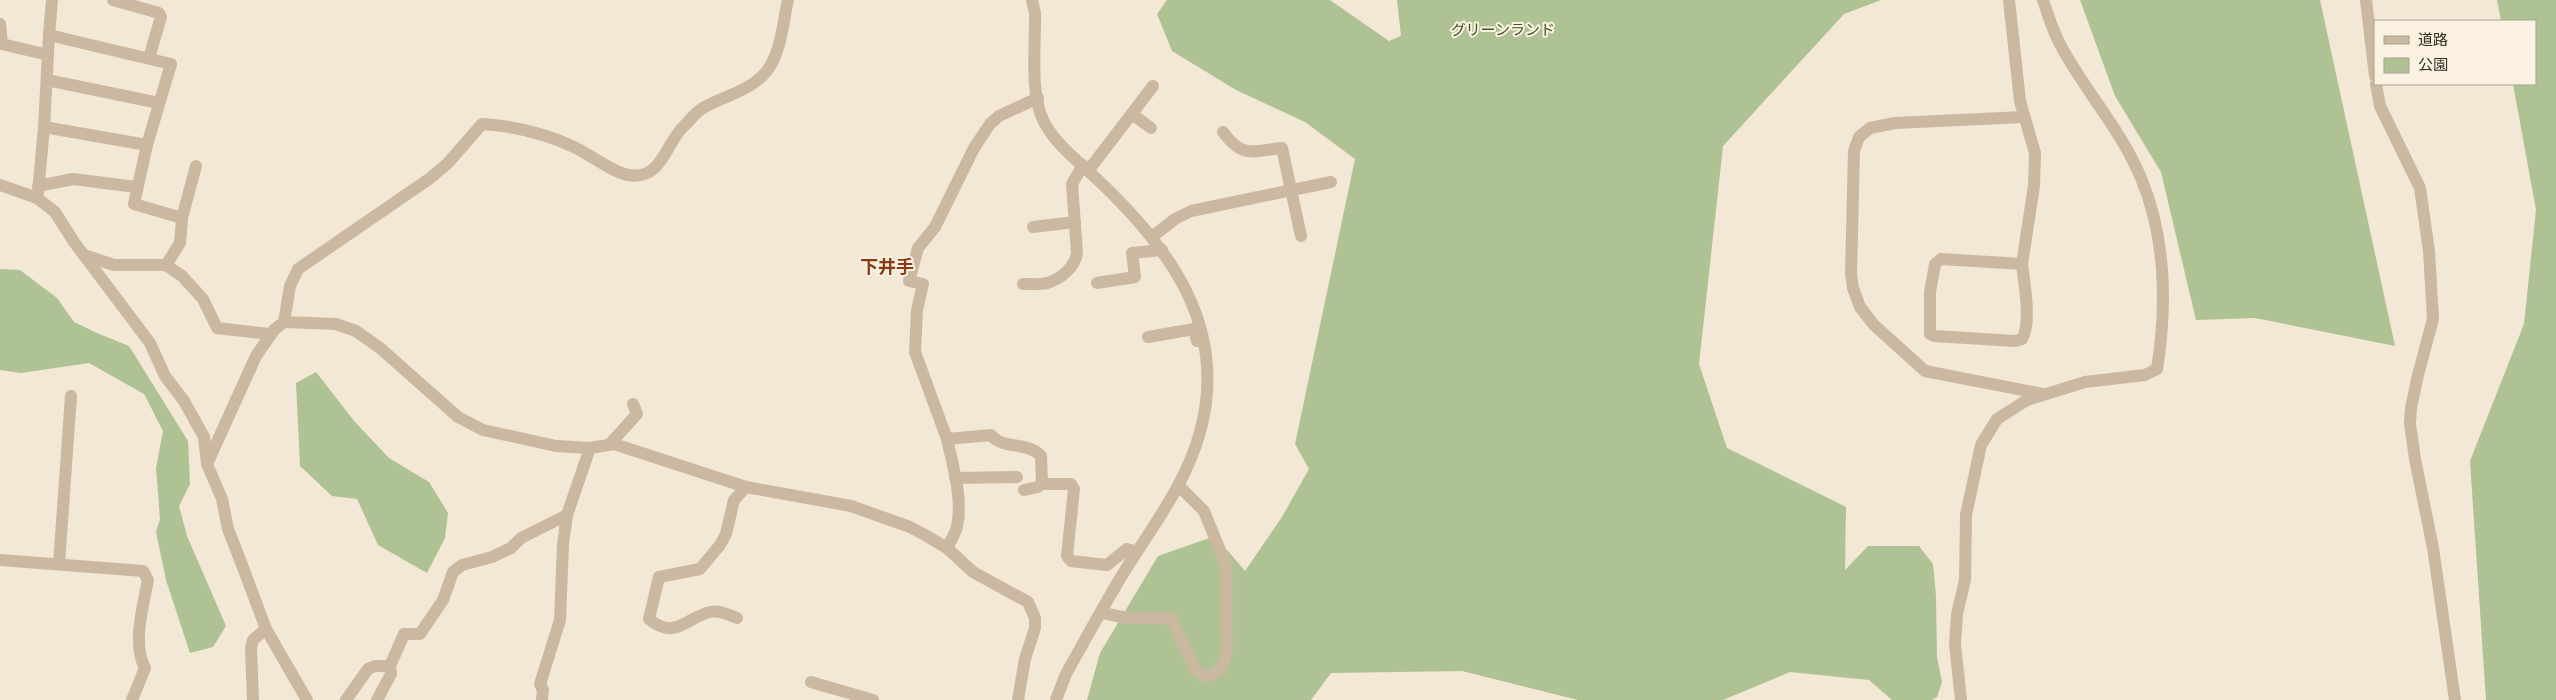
<svg xmlns="http://www.w3.org/2000/svg" width="2556" height="700" font-family="Montserrat,'Noto Sans JP',sans-serif">
<style>
.green{fill:#afc294}
.lines{fill:none;stroke-linecap:round;stroke-linejoin:round}
.minor{stroke:#cbb8a0;stroke-width:12}
.labels{text-anchor:middle;dominant-baseline:central;stroke-width:4;stroke-linejoin:round;paint-order:stroke}
.park-label{font-size:15px;fill:#3f5426;stroke:#faf1e1}
.quarter-label{font-size:18px;font-weight:bold;fill:#8a3c17;stroke:#faf1e1}
</style>
<rect width="100%" height="100%" fill="#f3e7d5"/>
<g class="green">
<path d="M1167,0H1330L1389,41L1401,36L1397,0H1881L1844,14L1723,146L1699,364L1727,448L1846,507L1845,570L1868,546H1919L1933,564L1936,596L1937,657L1942,682L1937,697L1932,700H1892L1869,680L1790,672L1723,700H1578L1462,671L1331,673L1311,700H1087L1100,653L1158,556L1215,536L1245,571L1282,517L1309,469L1295,444L1355,159L1305,122L1236,90L1172,51L1157,14Z"/>
<path d="M2080,0H2320L2395,346L2255,318L2196,320L2161,172L2115,96Z"/>
<path d="M2497,0H2556V700H2486L2470,461L2524,324L2536,210L2513,84H2535V21H2501Z"/>
<path d="M0,269L20,270L57,298L74,322L97,333L129,346L188,441L190,484L179,506L187,536L226,626L213,647L190,653L166,580L156,532L160,519L156,468L163,431L144,394L89,363L21,373L0,370Z"/>
<path d="M316,372L355,422L389,458L429,482L448,513L445,538L427,573L378,545L357,499L332,496L300,466L296,383Z"/>
</g>
<g class="lines">
<g class="minor">
<path d="M113,0L159,13L161,17L149,58"/>
<path d="M1032,0L1035,13C1036,44 1029,93 1044,122C1056,145 1079,162 1098,180C1170,248 1229,328 1200,432C1186,484 1152,527 1124,572C1104,605 1085,640 1066,674L1056,700"/>
<path d="M2009,0L2020,101L2035,153L2034,186L2022,264"/>
<path d="M2366,0L2375,76"/>
<path d="M0,24L2,44L48,55"/>
<path d="M49,35L171,64L147,145L44,127Z"/>
<path d="M49,35L52,0"/>
<path d="M47,80L159,103"/>
<path d="M2376,84L2380,106L2420,188L2429,251L2433,319L2418,375L2411,408L2410,424L2415,459L2433,548L2455,700"/>
<path d="M1132,114L1151,128"/>
<path d="M2024,117L1895,123L1870,128L1859,137L1854,151L1851,274L1853,288L1860,307L1874,325L1925,371L2043,394"/>
<path d="M1223,132C1243,159 1252,151 1282,148L1301,236"/>
<path d="M147,145L134,204L182,218"/>
<path d="M1088,171L1153,86"/>
<path d="M0,185L37,198L55,212L74,242L150,343L165,376L184,401L204,437L207,464L222,499L228,529L244,570L266,629L307,700"/>
<path d="M38,186L73,179L136,187"/>
<path d="M38,193L44,127"/>
<path d="M1033,227L1075,222"/>
<path d="M1153,236L1175,219L1191,211L1331,182"/>
<path d="M84,255L114,265H166L182,276L203,299L217,328L270,334"/>
<path d="M1941,259L2022,264C2024,283 2032,322 2022,339L2015,341L1934,336L1930,334V292L1935,264Z"/>
<path d="M166,265L180,243L182,218L196,166"/>
<path d="M1097,283L1135,277L1132,253L1162,250"/>
<path d="M1023,284C1030,284 1040,285 1047,283C1061,279 1075,267 1077,253L1072,184L1083,165"/>
<path d="M284,322L290,286L298,269L429,179L448,163L482,124C514,126 544,133 574,147C589,154 612,172 628,175C662,181 665,144 684,126C690,120 696,112 703,108C724,96 750,91 766,72C781,54 783,22 788,0"/>
<path d="M1148,337L1194,329L1197,341"/>
<path d="M947,439L915,352L917,310L923,284L909,281L918,248L935,227L974,148L990,124L999,116L1038,98"/>
<path d="M609,445L637,414L633,404"/>
<path d="M207,464L256,356L274,330L284,322L336,324L356,331L380,348L458,417L483,430L556,446L590,448L614,444L746,487L851,506L910,527L925,535L947,548L973,572L1028,602L1035,618V628L1025,659L1018,700"/>
<path d="M955,478L1017,477"/>
<path d="M1024,490L1038,487L1042,484"/>
<path d="M947,548C950,542 955,534 957,527C963,499 953,466 947,439L991,435C1003,450 1027,441 1041,456L1042,484H1071L1074,489L1067,556L1071,561L1107,565L1127,549L1137,552"/>
<path d="M0,560L143,571L148,580C143,606 132,644 145,668L132,700"/>
<path d="M59,564L71,396"/>
<path d="M1102,613L1128,618H1171L1196,670L1202,675L1210,676L1218,671L1223,663L1227,647L1226,565L1204,511L1179,486"/>
<path d="M737,618C729,615 719,610 710,612C687,617 675,641 649,619L659,577L700,569L720,545L726,534L734,500L746,487"/>
<path d="M811,682L873,700"/>
<path d="M253,700L251,648L253,640L266,629"/>
<path d="M346,700L368,669L375,666H390L404,634H420L443,600L453,572L462,565L492,557L511,548L521,538L567,515"/>
<path d="M377,700L391,674L390,666"/>
<path d="M542,700L543,690L540,684L560,620L563,544L567,515L590,448"/>
<path d="M1961,700L1955,644L1957,614L1965,580L1966,515L1981,445L1997,419L2027,400L2085,382L2145,375L2157,369C2167,307 2166,237 2141,178C2122,131 2085,91 2061,46C2053,32 2048,15 2043,0"/>
</g>
</g>
<g class="labels">
<g class="park-label">
<text x="1503" y="29">グリーンランド</text>
</g>
<g class="quarter-label">
<text x="887" y="267">下井手</text>
</g>
</g>
<rect x="2374" y="20" width="162" height="65" fill="#faf1e1" stroke="#aba295"/>
<rect x="2384" y="36" width="25" height="8" fill="#cbb8a0" stroke="#aba295"/>
<text x="2418" y="45" font-size="15" fill="#342b24">道路</text>
<rect x="2384" y="58" width="25" height="15" fill="#afc294" stroke="#aba295"/>
<text x="2418" y="70" font-size="15" fill="#342b24">公園</text>
</svg>
